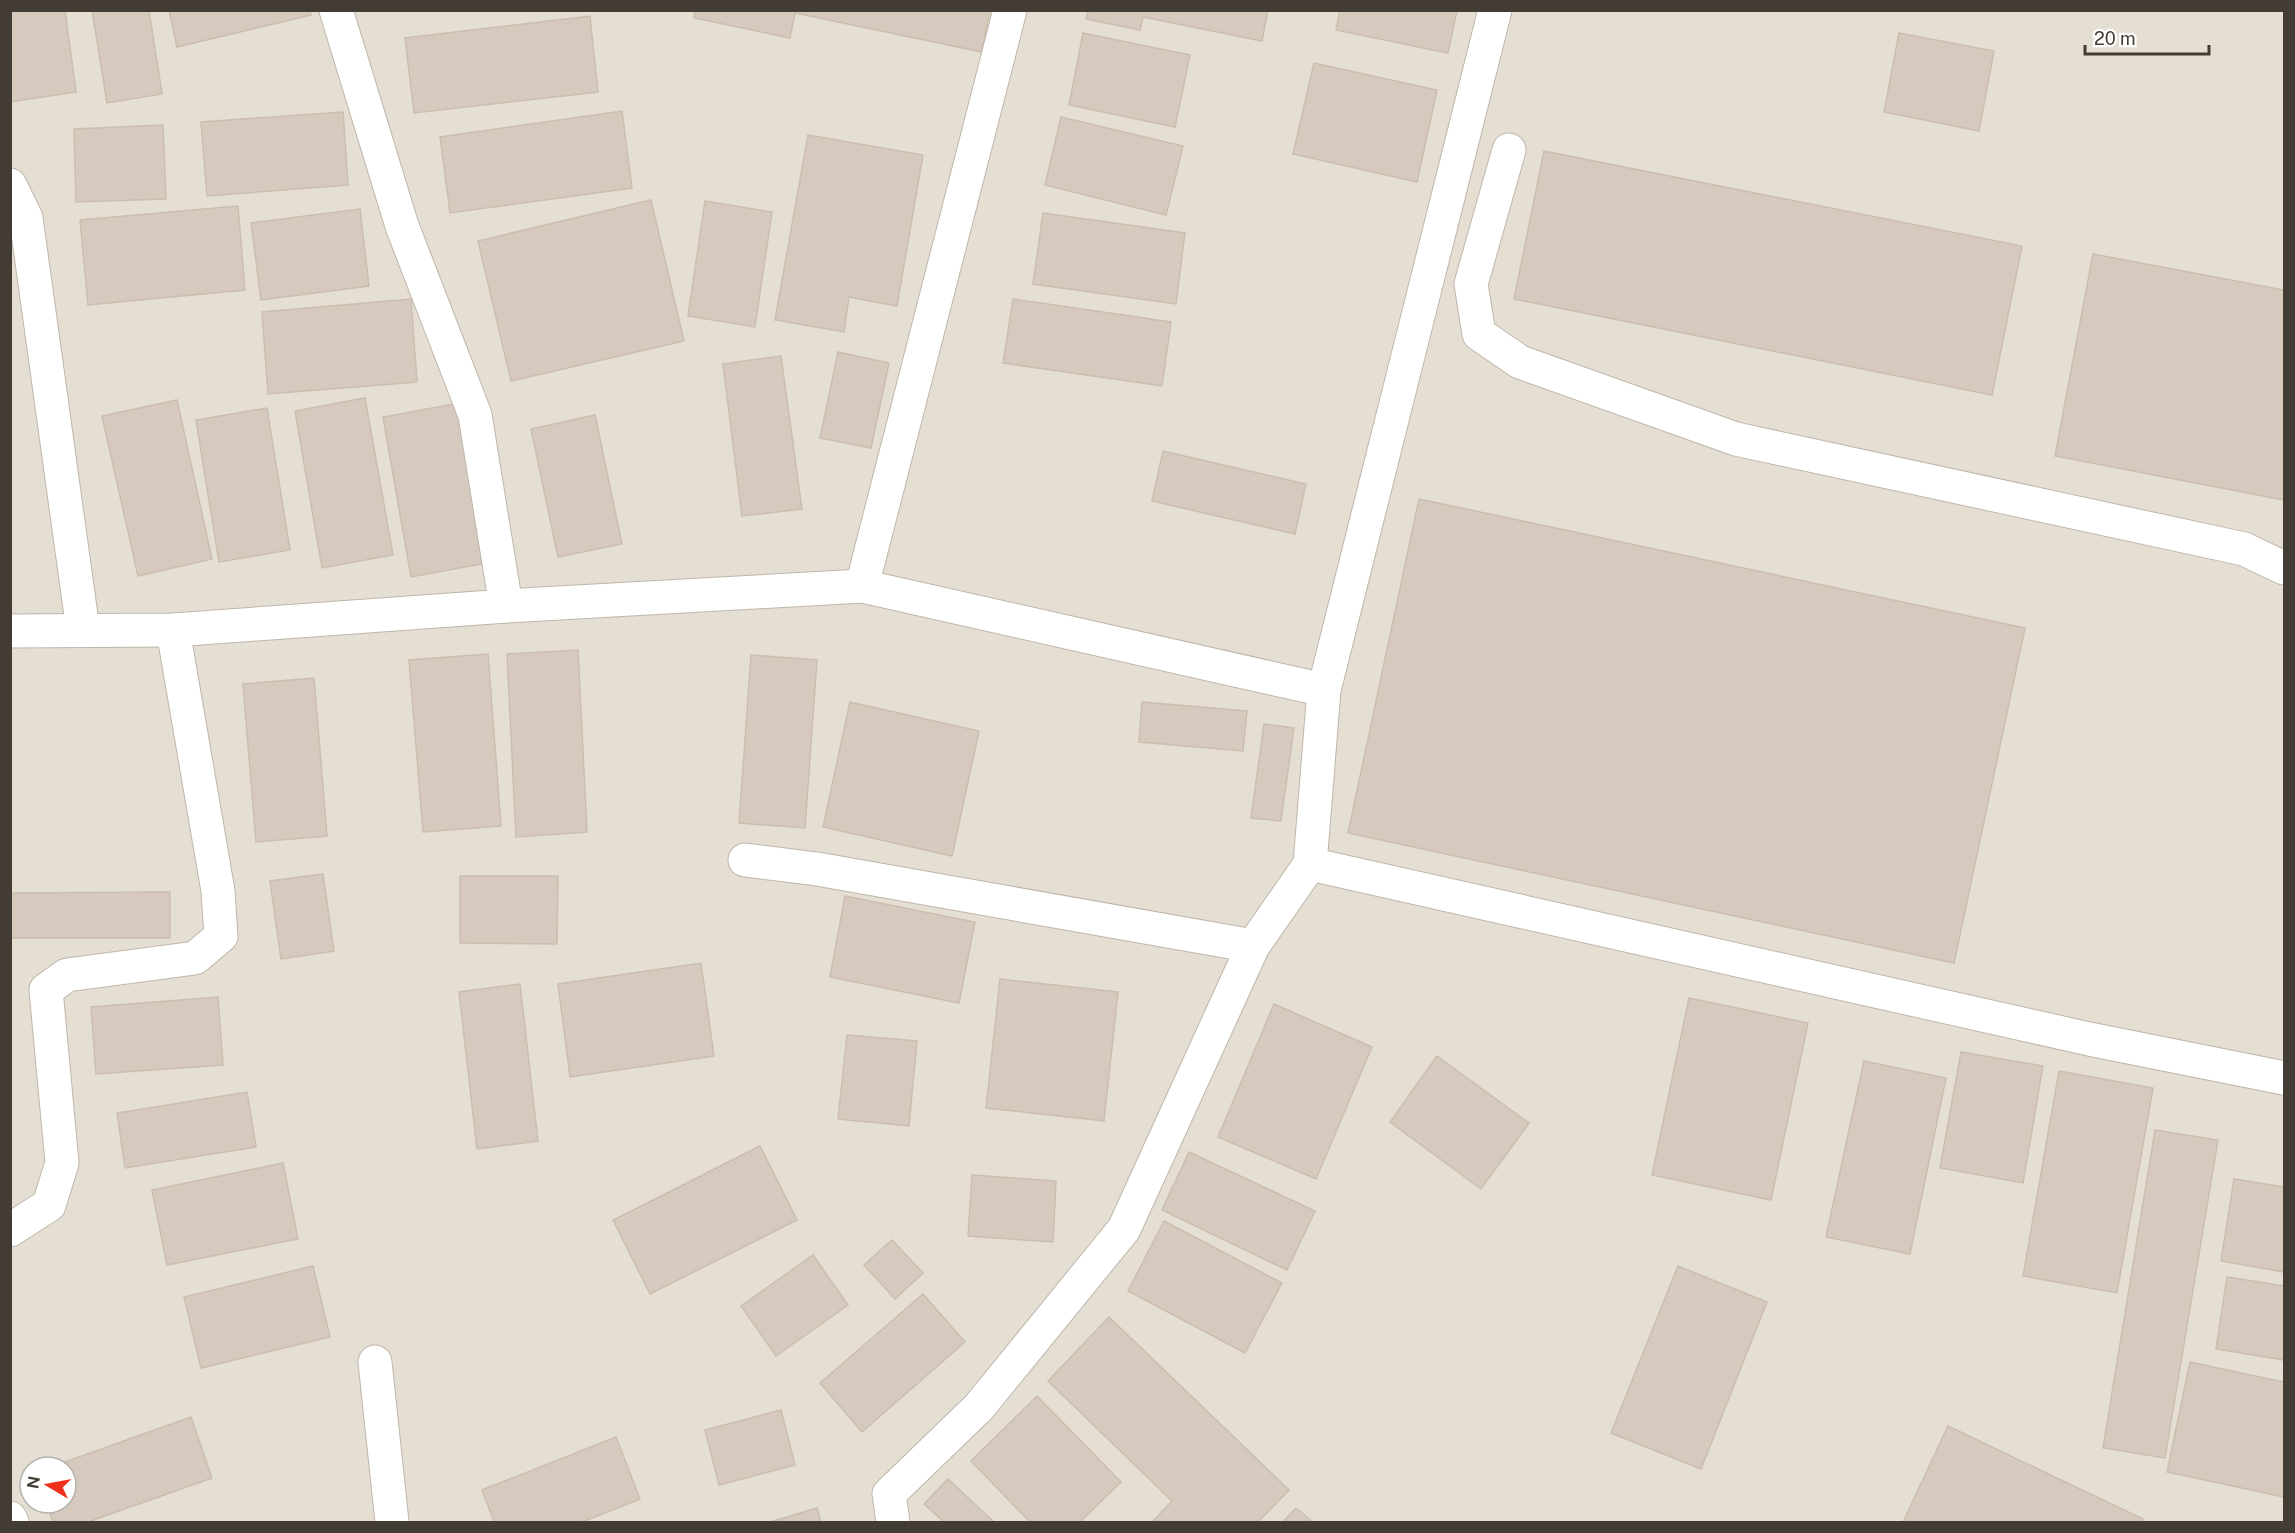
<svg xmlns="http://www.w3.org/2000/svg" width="2295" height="1533" font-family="'Public Sans',sans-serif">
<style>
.residential{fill:#e5ded2;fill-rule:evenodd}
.building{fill:#d5cabd;stroke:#ccbeae;stroke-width:1.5}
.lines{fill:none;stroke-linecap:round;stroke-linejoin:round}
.minor-casing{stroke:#bfb6aa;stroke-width:35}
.minor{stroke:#fff;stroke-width:33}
</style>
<rect width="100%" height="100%" fill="#f1ece4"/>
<path class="residential" d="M10,11H2284V1522H11ZM30,1467H66V1503H30Z"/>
<g class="building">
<path d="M10,10H65L76,92L10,102Z"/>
<path d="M92,10H149L162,94L107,103Z"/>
<path d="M169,10H310L311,15L177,47Z"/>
<path d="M695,10H990L982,52L795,13L790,38L694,18Z"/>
<path d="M1088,10H1268L1262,41L1143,17L1140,30L1086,19Z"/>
<path d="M1340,10H1457L1448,53L1336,30Z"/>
<path d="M590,16L598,92L414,113L405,38Z"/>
<path d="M1083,33L1190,55L1175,127L1069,105Z"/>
<path d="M1899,33L1994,51L1979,131L1884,112Z"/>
<path d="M1314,63L1437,90L1417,182L1293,154Z"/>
<path d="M622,111L632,188L450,213L440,137Z"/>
<path d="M343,112L348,185L207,196L201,122Z"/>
<path d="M1061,117L1183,146L1166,215L1045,185Z"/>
<path d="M163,125L166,199L76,202L74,129Z"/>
<path d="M808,135L923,155L897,306L849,297L844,332L775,320Z"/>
<path d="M1544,151L2022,246L1992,395L1514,299Z"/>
<path d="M651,200L684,341L511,381L478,241Z"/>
<path d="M705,201L772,212L755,327L688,316Z"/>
<path d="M238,206L245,290L88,305L80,220Z"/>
<path d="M360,209L369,286L261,300L251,223Z"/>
<path d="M1043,213L1185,233L1176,304L1033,284Z"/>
<path d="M2093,254L2284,290V500L2055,456Z"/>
<path d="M411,299L417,382L268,394L262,312Z"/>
<path d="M1013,299L1171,322L1162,386L1003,363Z"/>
<path d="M838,352L889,363L871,448L820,438Z"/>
<path d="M781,356L802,509L742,516L723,364Z"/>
<path d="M365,398L393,555L322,568L295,411Z"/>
<path d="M177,400L212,559L138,576L102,416Z"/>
<path d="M464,402L493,562L411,577L383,417Z"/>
<path d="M267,408L290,550L219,562L196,420Z"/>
<path d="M595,415L622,544L558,557L531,429Z"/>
<path d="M1163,451L1306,484L1295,534L1152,501Z"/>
<path d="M1419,499L2025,628L1954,963L1348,833Z"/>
<path d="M578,650L587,832L516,837L507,654Z"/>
<path d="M488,654L501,826L423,832L409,660Z"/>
<path d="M751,655L817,660L805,828L739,823Z"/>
<path d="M314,678L327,836L256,842L243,684Z"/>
<path d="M850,702L979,731L952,856L823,827Z"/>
<path d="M1142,702L1247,711L1243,751L1139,742Z"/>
<path d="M1264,724L1294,728L1281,821L1251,818Z"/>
<path d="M323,874L334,951L281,959L270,881Z"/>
<path d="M460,876H558L557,944L460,943Z"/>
<path d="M170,892V938H10V893Z"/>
<path d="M845,896L975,922L959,1003L830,977Z"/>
<path d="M701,963L714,1056L570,1077L558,984Z"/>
<path d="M1000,979L1118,992L1104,1121L986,1108Z"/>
<path d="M520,984L538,1141L477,1149L459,992Z"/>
<path d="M218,997L223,1065L96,1074L91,1007Z"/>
<path d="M1689,998L1808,1023L1771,1200L1652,1175Z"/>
<path d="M1274,1004L1372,1047L1316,1179L1218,1137Z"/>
<path d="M847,1035L917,1041L909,1126L838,1119Z"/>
<path d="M1961,1052L2043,1066L2023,1183L1940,1168Z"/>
<path d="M1437,1056L1529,1123L1481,1189L1390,1122Z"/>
<path d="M1864,1061L1946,1078L1910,1254L1826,1237Z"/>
<path d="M2059,1071L2153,1088L2117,1293L2023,1276Z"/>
<path d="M247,1092L256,1147L125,1168L117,1113Z"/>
<path d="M2155,1130L2218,1140L2165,1458L2103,1448Z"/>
<path d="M760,1146L797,1220L650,1294L613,1220Z"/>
<path d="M1189,1152L1315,1211L1287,1270L1162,1210Z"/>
<path d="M283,1163L298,1239L167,1265L152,1190Z"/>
<path d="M972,1175L1056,1181L1053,1242L968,1236Z"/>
<path d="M2234,1179L2284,1187V1272L2221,1261Z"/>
<path d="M1164,1221L1282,1283L1245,1353L1128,1291Z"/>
<path d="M892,1240L923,1273L895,1299L864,1265Z"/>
<path d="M813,1255L848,1305L776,1356L741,1306Z"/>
<path d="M313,1266L330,1337L201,1368L184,1297Z"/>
<path d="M1678,1266L1767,1302L1701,1469L1611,1433Z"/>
<path d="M2227,1277L2284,1286V1360L2216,1349Z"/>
<path d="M923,1294L965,1342L862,1432L820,1383Z"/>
<path d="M1109,1317L1289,1490L1258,1522H1152L1172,1501L1048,1381Z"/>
<path d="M2190,1362L2284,1382V1497L2167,1472Z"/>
<path d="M1037,1396L1121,1482L1080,1522H1030L971,1461Z"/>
<path d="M781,1410L795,1465L719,1485L705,1430Z"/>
<path d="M191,1417L212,1478L88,1522H53L47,1503H66V1467H51Z"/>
<path d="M1948,1426L2143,1519L2141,1522H1903Z"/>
<path d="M616,1437L640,1499L582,1522H494L482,1490Z"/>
<path d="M948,1479L994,1522H944L924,1504Z"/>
<path d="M817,1508L821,1522H770Z"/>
<path d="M1296,1508L1313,1522H1283Z"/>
</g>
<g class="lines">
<g class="minor-casing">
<g id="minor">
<path d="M336,10L402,226L475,415L506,606"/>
<path d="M1509,150L1471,284L1479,334L1520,362L1736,439L2244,549L2284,568"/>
<path d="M10,185L26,218L83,630"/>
<path d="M862,586L1010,10"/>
<path d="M10,631L173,630L506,606L862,586L1324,690"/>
<path d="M745,860L817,869L1253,946"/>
<path d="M1310,864L2089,1039L2284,1078"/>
<path d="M10,1230L49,1205L62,1163L46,990L67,975L195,958L221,936L218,891L173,630"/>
<path d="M375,1362L392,1522"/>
<path d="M10,1518L12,1522"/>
<path d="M893,1522L889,1494L979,1407L1124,1229L1253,946L1310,864L1324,690L1495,10"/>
</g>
</g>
<use href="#minor" class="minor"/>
</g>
<rect width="2295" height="1533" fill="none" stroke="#433c34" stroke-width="24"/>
<g transform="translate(48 1485) rotate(280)"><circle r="28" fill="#ffffff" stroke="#b4b1ae" stroke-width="1.5"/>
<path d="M0-4.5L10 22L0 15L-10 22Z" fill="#ef301d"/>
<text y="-9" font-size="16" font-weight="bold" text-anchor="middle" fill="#433c34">N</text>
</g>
<path d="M2085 45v9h124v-9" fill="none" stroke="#433c34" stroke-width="3"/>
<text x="2094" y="45" font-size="18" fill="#433c34" stroke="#ffffff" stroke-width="4.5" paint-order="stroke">20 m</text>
</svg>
